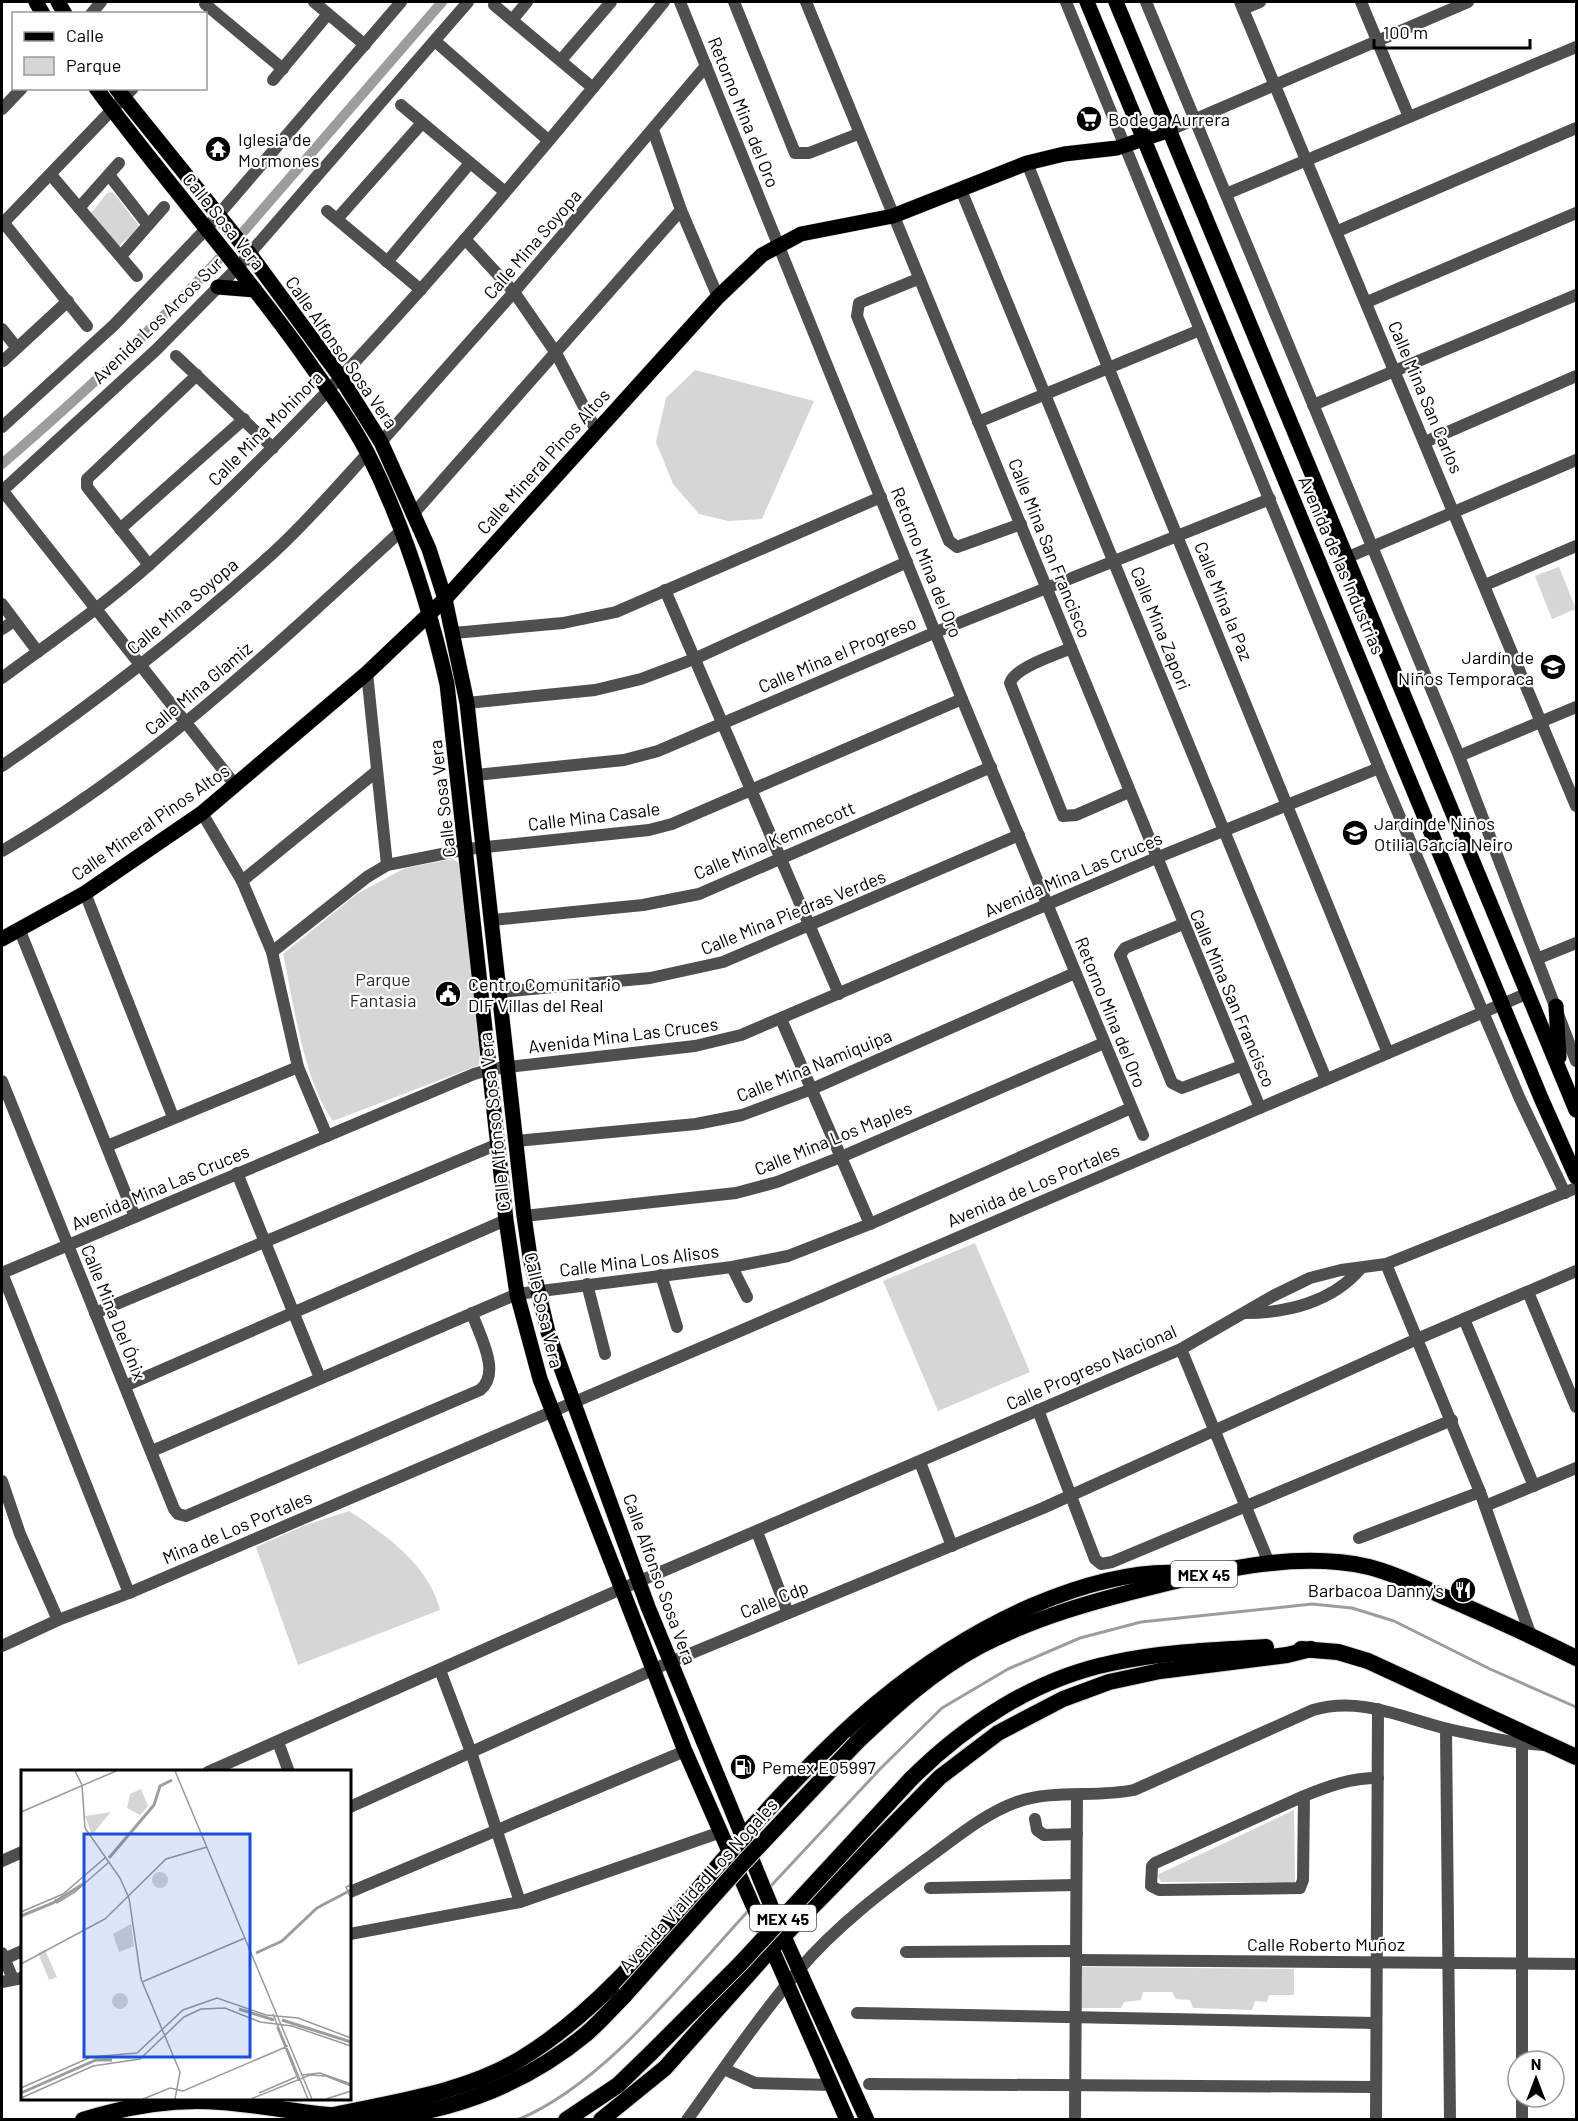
<svg xmlns="http://www.w3.org/2000/svg" width="1578" height="2121" font-family="Barlow,sans-serif">
<style>
.green{fill:#d6d6d6}
.lines{fill:none;stroke-linecap:round;stroke-linejoin:round}
.stream{stroke:#9d9d9d;stroke-width:3}
.canal{stroke:#9d9d9d;stroke-width:10}
.major-casing{stroke:#dbdbdb;stroke-width:16}
.highway-casing{stroke:#dbdbdb;stroke-width:18}
.minor{stroke:#4f4f4f;stroke-width:12}
.major{stroke:#000;stroke-width:15}
.highway{stroke:#000;stroke-width:16}
.highway-bridge-casing{stroke:#dbdbdb;stroke-width:18;stroke-linecap:butt}
.highway-bridge{stroke:#000;stroke-width:16}
.labels{text-anchor:middle;dominant-baseline:central;stroke-width:4.5;stroke-linejoin:round;paint-order:stroke}
.shield{fill:#fff;stroke:#4c4c4c;stroke-width:1.5}
.shield-label{font-size:16px;font-weight:bold;fill:#000}
.street-label{font-size:18px;fill:#000;stroke:#fff}
.poi-label{font-size:18px;fill:#000;stroke:#fff;text-anchor:start}
.park-label{font-size:18px;fill:#2d2d2d;stroke:#fff}
.inset-river{fill:none;stroke:#9d9d9d;stroke-width:3}
.inset-road{fill:none;stroke:#999;stroke-width:1.5}
.view{fill:#1d4ed8;fill-opacity:0.15;stroke:#1d4ed8;stroke-width:3}
.inset-edge{fill:none;stroke:#000;stroke-width:3}
</style>
<rect width="100%" height="100%" fill="#fff"/>
<g class="green">
<path d="M113,192L140,227L118,247L89,216L107,193Z"/>
<path d="M695,370L814,401L762,519L728,521L699,514L673,484L656,442L666,398Z"/>
<path d="M1559,567L1576,609L1552,619L1535,576Z"/>
<path d="M453,859L459,863L480,1056L479,1065L333,1121C303,1079 294,1004 283,954L357,894L405,868Z"/>
<path d="M975,1243L1030,1372L938,1411L883,1281Z"/>
<path d="M349,1511C387,1536 428,1564 440,1610L298,1665L256,1547L306,1525Z"/>
<path d="M1294,1810L1295,1882H1161L1157,1875Z"/>
<path d="M1080,1967L1294,1969V1995H1269L1267,2002L1255,2001L1252,2010L1193,2008L1190,2000L1176,1999L1172,1992H1143L1141,2000L1124,2002L1121,2008H1081Z"/>
</g>
<g class="lines">
<g class="stream">
<path d="M768,1889L881,1768L942,1708L1008,1669L1080,1638L1141,1622L1312,1604L1352,1608L1394,1621L1490,1669L1576,1707"/>
<path d="M517,2120C604,2085 686,1978 750,1909"/>
</g>
<g class="canal">
<path d="M244,231L442,2"/>
<path d="M2,464C77,399 151,332 219,259"/>
</g>
<g class="major-casing">
<g id="major">
<path d="M36,2L43,14"/>
<path d="M58,2L65,14"/>
<path d="M1087,2L1541,1098L1576,1177"/>
<path d="M1116,2L1576,1110"/>
<path d="M96,88C162,177 235,260 300,350C323,383 348,416 367,452C404,525 429,605 447,684L506,1220L517,1294L540,1379L685,1751L847,2120"/>
<path d="M116,88L249,253L341,378L381,442L429,549L445,599L467,703L524,1216L530,1257L548,1332L648,1607L781,1930L867,2120"/>
<path d="M218,287L255,290"/>
<path d="M2,939L85,893L202,813L367,673L445,599L718,297L762,255L801,234L893,216L1027,163L1064,154L1117,148L1170,130"/>
<path d="M1556,1006L1559,1057"/>
</g>
</g>
<g class="highway-casing">
<g id="highway">
<path d="M1301,1649L1338,1652L1368,1661L1576,1757"/>
<path d="M856,1743C894,1707 933,1671 980,1646C1036,1617 1094,1601 1155,1586C1224,1569 1298,1551 1369,1567C1397,1574 1424,1588 1449,1599C1492,1618 1535,1637 1576,1658"/>
<path d="M910,1780C965,1725 1034,1679 1112,1663C1162,1652 1215,1650 1266,1647"/>
<path d="M329,2116C393,2102 465,2093 522,2058C612,2003 675,1913 744,1836C830,1739 914,1657 1034,1605C1084,1584 1145,1566 1200,1575"/>
<path d="M83,2120C128,2106 174,2098 221,2102C265,2105 308,2115 352,2117C436,2121 523,2086 586,2034C600,2022 612,2008 625,1995"/>
<path d="M566,2120L618,2085L652,2052"/>
<path d="M601,2120L665,2068L772,1948L940,1777L998,1733L1063,1699L1109,1682L1160,1671L1287,1655L1311,1649"/>
</g>
</g>
<g class="minor">
<path d="M314,2L365,45"/>
<path d="M680,2L962,699L1143,1135"/>
<path d="M734,2L795,153H809L858,134"/>
<path d="M806,2L1260,1108"/>
<path d="M1066,2L1379,768L1520,1099L1565,1193"/>
<path d="M1146,2L1459,756L1576,1061"/>
<path d="M1240,2L1576,806"/>
<path d="M1361,2L1409,117"/>
<path d="M205,4L283,69"/>
<path d="M494,5L593,88"/>
<path d="M1243,9L1260,2"/>
<path d="M91,14L101,2"/>
<path d="M513,19L527,2"/>
<path d="M435,41L548,140"/>
<path d="M561,60L611,2"/>
<path d="M273,80L328,14"/>
<path d="M401,105L504,191"/>
<path d="M2,109L22,88"/>
<path d="M653,130L681,210L718,297"/>
<path d="M1170,130L1468,2"/>
<path d="M1027,163L1108,367L1388,1053"/>
<path d="M51,175L137,276"/>
<path d="M109,175L148,225"/>
<path d="M961,190L1326,1079"/>
<path d="M1226,194L1576,47"/>
<path d="M79,208L119,163"/>
<path d="M327,211L421,290"/>
<path d="M337,219L422,123"/>
<path d="M3,222L87,326"/>
<path d="M2,224L133,88"/>
<path d="M1338,231L1576,128"/>
<path d="M465,239L514,292L556,353L596,430"/>
<path d="M121,256L164,207"/>
<path d="M387,262L470,163"/>
<path d="M918,279L859,303L857,316L949,541L957,547L1021,524"/>
<path d="M1367,302L1576,213"/>
<path d="M2,329L17,348"/>
<path d="M176,356L273,448"/>
<path d="M3,361L68,301"/>
<path d="M1313,405L1576,295"/>
<path d="M978,422L1200,330"/>
<path d="M2,427L114,325L207,228L401,2"/>
<path d="M381,442L514,292L706,66"/>
<path d="M1425,442L1576,376"/>
<path d="M2,490L236,786"/>
<path d="M2,491L156,350L238,267L468,2"/>
<path d="M414,513L681,210"/>
<path d="M120,529L244,419"/>
<path d="M1346,558L1576,460"/>
<path d="M149,565L87,487V479L197,375"/>
<path d="M1485,585L1576,546"/>
<path d="M665,590L839,994"/>
<path d="M2,604L38,652"/>
<path d="M2,629L14,621"/>
<path d="M454,633L563,623L616,612L881,497"/>
<path d="M1071,648C1056,655 1015,667 1010,683L1063,816L1076,815L1129,792"/>
<path d="M367,673L387,865"/>
<path d="M2,678C52,641 103,606 149,565C340,395 502,198 664,2"/>
<path d="M467,703L595,690L641,679L694,659L907,562"/>
<path d="M1459,756L1576,707"/>
<path d="M2,766C97,701 188,630 273,553C307,522 337,487 367,454"/>
<path d="M476,775L624,760L658,751L936,632L1270,499"/>
<path d="M202,813L242,881L272,952L298,1067L327,1136"/>
<path d="M2,851C150,765 275,647 401,531"/>
<path d="M242,881L377,771"/>
<path d="M85,893L173,1117"/>
<path d="M492,920L643,905L699,894L991,767"/>
<path d="M1183,924L1125,948L1120,955L1172,1083L1182,1088L1241,1066"/>
<path d="M20,931L135,1217"/>
<path d="M272,952L367,877L387,865L467,849L649,830L672,824L962,699"/>
<path d="M1539,958L1576,943"/>
<path d="M500,992L650,978L723,962L1019,835"/>
<path d="M781,1019L870,1224"/>
<path d="M2,1081L174,1509L178,1514L186,1516L480,1390C502,1373 479,1335 472,1313"/>
<path d="M516,1141L696,1124L742,1115L812,1089L1075,973"/>
<path d="M107,1146L298,1067"/>
<path d="M237,1173L320,1378"/>
<path d="M524,1216L736,1193L777,1182L841,1157L1104,1043"/>
<path d="M1386,1264L1480,1492L1531,1636"/>
<path d="M732,1267L747,1297"/>
<path d="M2,1273L474,1074L491,1069L695,1046L741,1035L1156,858L1379,768"/>
<path d="M2,1273L129,1593"/>
<path d="M661,1275L677,1327"/>
<path d="M587,1284L605,1354"/>
<path d="M1528,1292L1576,1407"/>
<path d="M95,1313L498,1144"/>
<path d="M1245,1313C1287,1313 1333,1302 1361,1268"/>
<path d="M1464,1319L1534,1486"/>
<path d="M1181,1349L1269,1563"/>
<path d="M125,1386L506,1220"/>
<path d="M1038,1410L1095,1559L1101,1564L1112,1562L1452,1420"/>
<path d="M152,1451L517,1294L732,1267L788,1256L870,1224L1131,1108"/>
<path d="M920,1462L952,1546"/>
<path d="M2,1481L20,1534L58,1620L129,1593L1528,993"/>
<path d="M1485,1506L1576,1468"/>
<path d="M757,1532L788,1613"/>
<path d="M1359,1538L1480,1492"/>
<path d="M2,1646L58,1620"/>
<path d="M440,1670L471,1752L520,1902"/>
<path d="M1446,1729L1450,2120"/>
<path d="M278,1742L289,1772"/>
<path d="M1522,1744V2061"/>
<path d="M208,1772L621,1589L1181,1349L1273,1296L1310,1278L1341,1270L1386,1264L1576,1188"/>
<path d="M1304,1796L1303,1880L1300,1888L1159,1890L1151,1886L1152,1866L1155,1863L1304,1796C1329,1786 1350,1778 1378,1778"/>
<path d="M350,1807L670,1662L1043,1508L1417,1339L1576,1271"/>
<path d="M1035,1819L1037,1830L1044,1835L1077,1834"/>
<path d="M2,1861L22,1852"/>
<path d="M930,1888L1076,1885"/>
<path d="M350,1892L685,1751"/>
<path d="M350,1934L520,1902L721,1832"/>
<path d="M906,1952L1076,1951"/>
<path d="M2,1953L13,1979"/>
<path d="M2,1960L22,1951"/>
<path d="M1076,1960L1576,1964"/>
<path d="M2,1982L22,1978"/>
<path d="M857,2013L1376,2023"/>
<path d="M724,2069L755,2083L832,2085"/>
<path d="M869,2084L1376,2087"/>
<path d="M1522,2097V2120"/>
<path d="M687,2120C723,2070 758,2018 798,1971C836,1926 885,1889 932,1855C958,1836 986,1813 1017,1802C1053,1789 1096,1798 1134,1790L1313,1710C1360,1696 1403,1718 1448,1729C1479,1736 1511,1743 1543,1745"/>
<path d="M1075,2120L1077,1796"/>
<path d="M1376,2120L1378,1709"/>
</g>
<use href="#major" class="major"/>
<use href="#highway" class="highway"/>
<g class="highway-bridge-casing">
<g id="highway-bridge">
<path d="M625,1995L743,1863L856,1743"/>
<path d="M652,2052L740,1964L910,1780"/>
</g>
</g>
<use href="#highway-bridge" class="highway-bridge"/>
</g>
<defs>
<g id="supermarket-disc" transform="scale(1.35)"><circle r="9.5" fill="#000" stroke="#fff"/><path d="M-6-5.5h2.5l.6 2H6L4.5 2H-2.5L-4.4-4H-6ZM-1.5 3.2a1.3 1.3 0 1 0 .1 0ZM3 3.2a1.3 1.3 0 1 0 .1 0Z" fill="#fff"/></g>
<g id="temple-disc" transform="scale(1.35)"><circle r="9.5" fill="#000" stroke="#fff"/><path d="M0-6L5-2H3V0L6.5 2.5H4V6H1.5V3h-3V6H-4V2.5H-6.5L-3 0V-2H-5Z" fill="#fff"/></g>
<g id="school-disc" transform="scale(1.35)"><circle r="9.5" fill="#000" stroke="#fff"/><path d="M0-5L7-2L0 1L-7-2ZM-4 1L0 2.5L4 1V4Q0 6-4 4Z" fill="#fff"/></g>
<g id="civic-disc" transform="scale(1.35)"><circle r="9.5" fill="#000" stroke="#fff"/><path d="M-.6-6.5H3V-4.5H.6V-3L4-1V1h2V6H-6V1h2V-1L-.6-3ZM-1.2 2.5V6h2.4V2.5Z" fill="#fff"/></g>
<g id="restaurant-disc" transform="scale(1.35)"><circle r="9.5" fill="#000" stroke="#fff"/><path d="M-5-6h1v4h1v-4h1v4h1v-4h1v5L-1.5 .5V6h-2V.5L-5-1ZM5-6V6H3V1.5H1.5Q1.5-4 5-6Z" fill="#fff"/></g>
<g id="fuel-disc" transform="scale(1.35)"><circle r="9.5" fill="#000" stroke="#fff"/><path d="M-5.5-6h7V0h2V4h1.3V-2.5L3-4.5l.8-.8L6-3V5H2.5V1h-1V6h-7ZM-4.2-4.7v3.2H.2V-4.7Z" fill="#fff"/></g>
</defs>
<g fill-rule="evenodd">
<use href="#supermarket-disc" x="1089" y="119"/>
<use href="#temple-disc" x="218" y="149"/>
<use href="#school-disc" x="1553" y="667"/>
<use href="#school-disc" x="1355" y="833"/>
<use href="#civic-disc" x="448" y="994"/>
<use href="#restaurant-disc" x="1463" y="1590"/>
<use href="#fuel-disc" x="743" y="1767"/>
</g>
<g class="labels">
<g class="shield">
<rect x="1171" y="1561" width="66" height="26" rx="4.5"/>
<rect x="750" y="1905" width="66" height="26" rx="4.5"/>
</g>
<g class="shield-label">
<text x="1204" y="1574">MEX 45</text>
<text x="783" y="1918">MEX 45</text>
</g>
<g class="street-label">
<text transform="translate(744 112) rotate(68)">Retorno Mina del Oro</text>
<text transform="translate(224 221) rotate(51)">Calle Sosa Vera</text>
<text transform="translate(532 244) rotate(-49)">Calle Mina Soyopa</text>
<text transform="translate(157 320) rotate(-44)">Avenida Los Arcos Sur</text>
<text transform="translate(342 352) rotate(55)">Calle Alfonso Sosa Vera</text>
<text transform="translate(1426 397) rotate(67)">Calle Mina San Carlos</text>
<text transform="translate(265 428) rotate(-45)">Calle Mina Mohinora</text>
<text transform="translate(543 461) rotate(-48)">Calle Mineral Pinos Altos</text>
<text transform="translate(1050 548) rotate(68)">Calle Mina San Francisco</text>
<text transform="translate(927 562) rotate(68)">Retorno Mina del Oro</text>
<text transform="translate(1342 565) rotate(67)">Avenida de las Industrias</text>
<text transform="translate(1224 601) rotate(68)">Calle Mina la Paz</text>
<text transform="translate(182 606) rotate(-40)">Calle Mina Soyopa</text>
<text transform="translate(1161 628) rotate(68)">Calle Mina Zapori</text>
<text transform="translate(837 654) rotate(-23)">Calle Mina el Progreso</text>
<text transform="translate(198 688) rotate(-40)">Calle Mina Glamiz</text>
<text transform="translate(442 799) rotate(-97)">Calle Sosa Vera</text>
<text transform="translate(594 816) rotate(-7)">Calle Mina Casale</text>
<text transform="translate(150 822) rotate(-35)">Calle Mineral Pinos Altos</text>
<text transform="translate(774 840) rotate(-23)">Calle Mina Kemmecott</text>
<text transform="translate(1073 874) rotate(-23)">Avenida Mina Las Cruces</text>
<text transform="translate(793 912) rotate(-22)">Calle Mina Piedras Verdes</text>
<text transform="translate(1233 998) rotate(67)">Calle Mina San Francisco</text>
<text transform="translate(1111 1012) rotate(68)">Retorno Mina del Oro</text>
<text transform="translate(623 1035) rotate(-7)">Avenida Mina Las Cruces</text>
<text transform="translate(814 1065) rotate(-22)">Calle Mina Namiquipa</text>
<text transform="translate(494 1122) rotate(-96)">Calle Alfonso Sosa Vera</text>
<text transform="translate(833 1138) rotate(-22)">Calle Mina Los Maples</text>
<text transform="translate(1033 1185) rotate(-23)">Avenida de Los Portales</text>
<text transform="translate(160 1187) rotate(-23)">Avenida Mina Las Cruces</text>
<text transform="translate(639 1260) rotate(-7)">Calle Mina Los Alisos</text>
<text transform="translate(544 1310) rotate(77)">Calle Sosa Vera</text>
<text transform="translate(114 1312) rotate(68)">Calle Mina Del Ónix</text>
<text transform="translate(1091 1367) rotate(-24)">Calle Progreso Nacional</text>
<text transform="translate(237 1527) rotate(-23)">Mina de Los Portales</text>
<text transform="translate(660 1579) rotate(70)">Calle Alfonso Sosa Vera</text>
<text transform="translate(774 1599) rotate(-22)">Calle Cdp</text>
<text transform="translate(698 1885) rotate(-48)">Avenida Vialidad Los Nogales</text>
<text x="1326" y="1944">Calle Roberto Muñoz</text>
</g>
<g class="poi-label">
<text x="1108" y="119">Bodega Aurrera</text>
<text x="238" y="139">Iglesia de<tspan x="238" dy="21">Mormones</tspan></text>
<text x="1534" y="657" text-anchor="end">Jardín de<tspan x="1534" dy="21">Niños Temporaca</tspan></text>
<text x="1374" y="823">Jardín de Niños<tspan x="1374" dy="21">Otilia García Neiro</tspan></text>
<text x="468" y="984">Centro Comunitario<tspan x="468" dy="21">DIF Villas del Real</tspan></text>
<text x="1444" y="1590" text-anchor="end">Barbacoa Danny's</text>
<text x="762" y="1767">Pemex E05997</text>
</g>
<g class="park-label">
<text x="383" y="979">Parque<tspan x="383" dy="21">Fantasia</tspan></text>
</g>
</g>
<g transform="translate(21 1770)">
<rect width="330" height="330" fill="#fff"/>
<path d="M120,19L127,36L119,45L106,38L109,24ZM90,42L83,50L71,65L64,46ZM131 110a8 8 0 1 1 16 0a8 8 0 1 1-16 0ZM110,154L113,176L98,182L92,164ZM24,180L36,207L28,210L17,183ZM91 231a8 8 0 1 1 16 0a8 8 0 1 1-16 0Z" fill="#d6d6d6"/>
<path class="inset-river" d="M88,88L133,35L139,16L151,10M0,146L32,133L62,114M235,183L261,171L296,138L330,120M218,239L253,250M261,250L330,272M0,323L75,290H91"/>
<path class="inset-road" d="M54,1L61,15L64,58L99,108L108,128L120,209L159,302L154,329M154,1L291,329M0,42L95,1M330,115L325,117L330,129M34,129L36,133L54,122L88,92M0,142L42,124L85,87M0,194L84,149L145,89L186,77M121,212L224,168M252,244L287,329M256,257L277,309M281,305L299,303L330,314M0,318L70,287L116,283L162,240L196,228L245,245L277,248L330,268M238,323L275,307M0,328L72,296L119,289L163,247L180,239L204,238L239,252L271,256L330,276M122,329L149,318L162,321L267,276M230,329L289,305L305,306L330,316M305,329L330,321"/>
<path class="view" d="M63,64H229V287H63Z"/>
<rect width="330" height="330" class="inset-edge"/>
</g>
<rect width="1578" height="2121" fill="none" stroke="#000000" stroke-width="6"/>
<rect x="12" y="12" width="195" height="78" fill="#ffffff" stroke="#999999" stroke-width="1.5"/>
<rect x="24" y="32" width="30" height="9" fill="#000000" stroke="#999999" stroke-width="1.5"/>
<text x="66" y="42" font-size="18" fill="#000000">Calle</text>
<rect x="24" y="57" width="30" height="18" fill="#d6d6d6" stroke="#999999" stroke-width="1.5"/>
<text x="66" y="72" font-size="18" fill="#000000">Parque</text>
<g transform="translate(1536 2079)"><circle r="28" fill="#ffffff" stroke="#999999" stroke-width="1.5"/>
<path d="M0-4.5L10 22L0 15L-10 22Z" fill="#000000"/>
<text y="-9" font-size="16" font-weight="bold" text-anchor="middle" fill="#000000">N</text>
</g>
<path d="M1374 39v9h156v-9" fill="none" stroke="#000000" stroke-width="3"/>
<text x="1383" y="39" font-size="18" fill="#000000" stroke="#ffffff" stroke-width="4.5" paint-order="stroke">100 m</text>
</svg>
